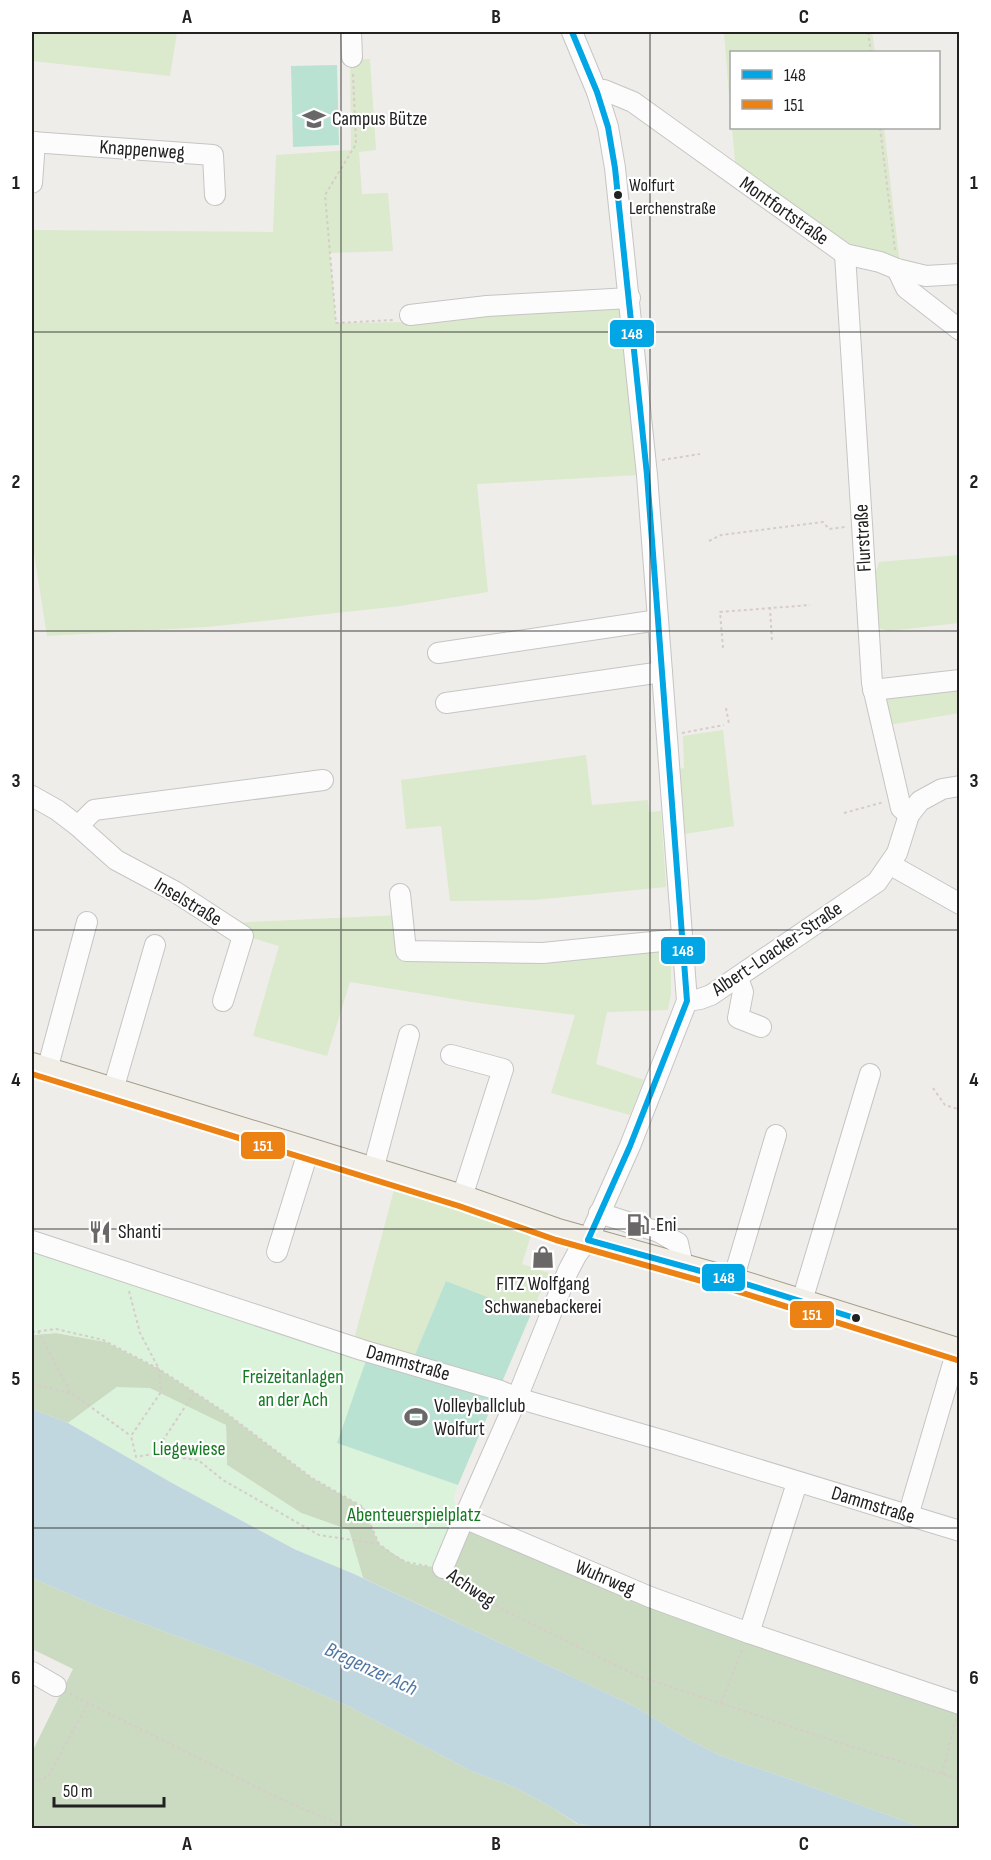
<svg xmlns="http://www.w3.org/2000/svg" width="991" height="1860" font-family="'Sofia Sans Condensed',sans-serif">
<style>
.grass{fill:#dbe9cc}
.forest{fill:#cadbc1}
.park{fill:#dbf2db}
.pitch{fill:#b9e2d2}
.water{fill:#c0d7e0}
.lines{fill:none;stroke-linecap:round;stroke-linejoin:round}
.minor-casing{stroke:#c6c5c4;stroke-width:22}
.major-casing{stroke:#a49c88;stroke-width:26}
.path{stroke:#d7ccca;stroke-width:2;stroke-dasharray:3 3;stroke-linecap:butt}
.minor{stroke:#fdfcfc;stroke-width:20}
.major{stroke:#f1ede7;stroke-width:24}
.bus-1-casing{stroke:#fff;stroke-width:10}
.bus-2-casing{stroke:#fff;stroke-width:10}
.bus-1{stroke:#02a6e5;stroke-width:6}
.bus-2{stroke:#eb8213;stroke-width:6}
.grid{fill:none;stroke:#212121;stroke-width:1.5;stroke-opacity:0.55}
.bus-dot{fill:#212121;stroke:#fff;stroke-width:2}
.labels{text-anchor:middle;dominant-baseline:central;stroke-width:4.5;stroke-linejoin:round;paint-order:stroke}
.bus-label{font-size:18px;fill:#212121;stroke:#fff;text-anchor:start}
.poi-label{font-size:20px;fill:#212121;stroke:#fff;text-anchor:start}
.street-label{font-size:20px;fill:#212121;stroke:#fff}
.park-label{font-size:20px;fill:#147a21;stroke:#fff}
.water-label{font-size:21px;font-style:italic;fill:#5077a3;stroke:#fff}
.line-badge{stroke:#fff;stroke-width:2}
.badge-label{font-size:16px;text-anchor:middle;font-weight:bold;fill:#fff}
.neatline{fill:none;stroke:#212121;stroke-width:2}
.grid-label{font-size:20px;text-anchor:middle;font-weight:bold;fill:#212121}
</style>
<rect width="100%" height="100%" fill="#efedea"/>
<g class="grass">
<path d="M32,32H177L170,76L32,61Z"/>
<path d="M724,32H872L875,52H732L731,122Z"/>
<path d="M370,59L376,150L359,152L362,194L388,193L393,251L330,253L336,323L411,322L628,300L639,475L477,484L488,592L400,606L207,627L47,636L32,541V230L273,232L276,155L351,150L350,60Z"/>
<path d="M732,128H884L900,265L837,242L736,172Z"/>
<path d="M959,555V623L889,631L881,629L875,623L874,578L879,562Z"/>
<path d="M959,684V713L889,725L882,694Z"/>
<path d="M723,730L734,826L685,834L680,769L684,768L683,736Z"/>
<path d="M586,755L592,805L648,800L649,812L661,811L666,887L534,900L450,901L441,826L406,829L401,780Z"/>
<path d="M400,915L406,950L671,946V993L668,1010L607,1012L596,1064L644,1080L630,1115L551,1093L575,1015L478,1003L350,982L327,1056L253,1036L279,946L246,936L228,923Z"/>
<path d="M397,1179L535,1222L522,1264L549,1273L531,1314L446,1281L411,1364L352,1347Z"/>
</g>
<g class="forest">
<path d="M56,1333L106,1342L159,1369L226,1413L312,1478L363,1507L379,1544L406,1562L416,1565L464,1518L959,1703V1828H923L798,1782L719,1755L686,1738L634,1706L363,1578L349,1530L301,1513L227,1465L226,1425L117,1387L68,1423L32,1409V1335Z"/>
<path d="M32,1578L104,1609L252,1664L348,1706L471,1771L514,1787L553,1808L577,1824L588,1825L593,1828H32V1752L73,1669L32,1649Z"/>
</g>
<g class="park">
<path d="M32,1241L369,1352L378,1457L458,1485L453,1498L464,1518L443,1568L416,1565L406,1562L379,1544L363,1507L312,1478L226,1413L159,1369L106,1342L56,1333L32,1335Z"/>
<path d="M117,1387L150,1388L226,1425L227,1465L301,1513L349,1530L363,1578L294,1549L172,1483L68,1423Z"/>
</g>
<g class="pitch">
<path d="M337,65L339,145L293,147L291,66Z"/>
<path d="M446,1281L531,1314L458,1485L337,1443L369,1352L411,1364Z"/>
</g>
<path class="water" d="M32,1409L68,1423L172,1483L294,1549L354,1574L634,1706L686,1738L719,1755L798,1782L923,1828H593L588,1825L578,1824L553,1808L514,1787L471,1771L348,1706L252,1664L104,1609L32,1578Z"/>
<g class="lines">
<g class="minor-casing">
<g id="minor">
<path d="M351,32L352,57"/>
<path d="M572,32L597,92L608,127L615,168L647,475L687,1001L630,1146L588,1240L577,1254L568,1271L517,1398L464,1518L650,1597L749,1633L960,1704"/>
<path d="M597,92L604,90L633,102L845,254L880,262L897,269L926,276L960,274"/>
<path d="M32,142L213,155L215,195"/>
<path d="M32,183L35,142"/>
<path d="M845,254L872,683L901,808L909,815"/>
<path d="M897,269L906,288L960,330"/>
<path d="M410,315L487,306L630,298"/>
<path d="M438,653L658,620"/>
<path d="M873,690L960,680"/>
<path d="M446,703L662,672"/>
<path d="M32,796L57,810L78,826L116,860L174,891L243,936L223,1001"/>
<path d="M78,826L94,810L323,780"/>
<path d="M891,865L960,904"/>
<path d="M400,894L406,951L543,953L682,939"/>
<path d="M738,978L743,992L738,1018L761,1027"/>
<path d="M687,1001L700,999L711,995L877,882L897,853L909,815L920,801L942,789L960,786"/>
<path d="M451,1055L503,1069L462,1197"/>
<path d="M47,1070L87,922"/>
<path d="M113,1090L155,945"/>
<path d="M373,1170L409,1035"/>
<path d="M599,1213L659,1232L678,1243L683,1266"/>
<path d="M32,1241L362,1350L498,1390L517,1398L665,1441L960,1531"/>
<path d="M277,1252L309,1149"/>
<path d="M733,1280L776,1135"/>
<path d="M802,1301L870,1074"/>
<path d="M908,1516L957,1350"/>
<path d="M443,1568L464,1518"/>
<path d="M749,1633L797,1483"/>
<path d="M32,1672L56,1686"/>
</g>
</g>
<g class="major-casing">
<path id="major" d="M32,1065L462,1197L558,1231L733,1280L960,1351"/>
</g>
<g class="path">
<path d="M868,32L871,52"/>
<path d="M353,74L356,144L325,195L336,323L393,320"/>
<path d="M880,128L895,250"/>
<path d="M662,460L700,454"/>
<path d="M709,541L721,535L823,522L829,529L845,527"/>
<path d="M770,607L772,642"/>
<path d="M723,648L720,612L810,605"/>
<path d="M726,708L729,724"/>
<path d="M682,733L724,725"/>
<path d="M844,813L884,802"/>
<path d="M933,1088L945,1105L958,1109L960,1150"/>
<path d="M129,1291L140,1333L159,1369L161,1392L131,1436L136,1457L153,1454"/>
<path d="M38,1331L70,1392L131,1436"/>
<path d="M32,1332L56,1329L103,1340L159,1369L226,1413L312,1478L363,1507L379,1544L392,1554L406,1562L427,1566"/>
<path d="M32,1384L71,1393"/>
<path d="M194,1393L154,1454L198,1460L223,1480L319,1535L379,1544"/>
<path d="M458,1576L482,1597L505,1611L638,1676L868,1752L960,1779"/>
<path d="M70,1694L274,1796L348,1828"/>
<path d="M721,1703L742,1650"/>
<path d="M942,1774L956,1719"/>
<path d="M32,1782L48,1777L88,1703"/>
</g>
<use href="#minor" class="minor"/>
<use href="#major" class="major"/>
<g class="bus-1-casing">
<g id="bus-1">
<path d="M572,32L597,92L608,127L615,168L647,475L687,1001L630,1146L588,1240"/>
<path d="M588,1240L733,1280L858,1319"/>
</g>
</g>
<g class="bus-2-casing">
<path id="bus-2" d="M32,1074L459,1206L556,1240L730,1289L957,1360"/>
</g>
<use href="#bus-1" class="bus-1"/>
<use href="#bus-2" class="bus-2"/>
</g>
<path class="grid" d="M341,32V1828M650,32V1828M32,332H960M32,631H960M32,930H960M32,1229H960M32,1528H960"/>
<defs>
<g id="school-bare" transform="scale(1.8)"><path d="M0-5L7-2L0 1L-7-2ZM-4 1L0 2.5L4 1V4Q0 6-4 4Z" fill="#696867" stroke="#fff" stroke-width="2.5" paint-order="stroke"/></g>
<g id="fuel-bare" transform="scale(1.8)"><path d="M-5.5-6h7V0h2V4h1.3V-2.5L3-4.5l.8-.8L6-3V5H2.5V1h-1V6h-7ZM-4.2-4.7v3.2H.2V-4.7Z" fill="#696867" stroke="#fff" stroke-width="2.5" paint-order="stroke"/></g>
<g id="restaurant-bare" transform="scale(1.8)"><path d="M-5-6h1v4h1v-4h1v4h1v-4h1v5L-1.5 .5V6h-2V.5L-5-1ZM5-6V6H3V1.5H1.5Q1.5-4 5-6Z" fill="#696867" stroke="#fff" stroke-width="2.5" paint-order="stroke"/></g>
<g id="shop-bare" transform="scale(1.8)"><path d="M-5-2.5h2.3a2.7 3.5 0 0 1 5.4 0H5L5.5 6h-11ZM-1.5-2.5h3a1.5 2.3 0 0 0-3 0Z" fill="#696867" stroke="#fff" stroke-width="2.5" paint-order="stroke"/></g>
<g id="stadium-bare" transform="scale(1.8)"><path d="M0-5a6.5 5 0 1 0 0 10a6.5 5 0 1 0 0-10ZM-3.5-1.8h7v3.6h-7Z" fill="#696867" stroke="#fff" stroke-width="2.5" paint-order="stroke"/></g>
</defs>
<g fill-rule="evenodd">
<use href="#school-bare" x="314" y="119"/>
<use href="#fuel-bare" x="638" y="1225"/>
<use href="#restaurant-bare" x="100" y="1232"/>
<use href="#shop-bare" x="543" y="1257"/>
<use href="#stadium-bare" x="416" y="1417"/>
</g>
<g class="bus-dot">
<circle cx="618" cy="195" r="5"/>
<circle cx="856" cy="1318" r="5"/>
</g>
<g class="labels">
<g class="bus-label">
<text x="629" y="185">Wolfurt<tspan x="629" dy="23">Lerchenstraße</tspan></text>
</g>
<g class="poi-label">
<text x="332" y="119">Campus Bütze</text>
<text x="656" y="1225">Eni</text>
<text x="118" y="1232">Shanti</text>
<text x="543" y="1284" text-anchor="middle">FITZ Wolfgang<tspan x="543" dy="23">Schwanebackerei</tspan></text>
<text x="434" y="1406">Volleyballclub<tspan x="434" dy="23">Wolfurt</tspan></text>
</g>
<g class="street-label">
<text transform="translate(142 150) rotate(4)">Knappenweg</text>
<text transform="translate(784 211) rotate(35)">Montfortstraße</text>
<text transform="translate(863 538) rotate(-93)">Flurstraße</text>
<text transform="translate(188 902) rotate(31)">Inselstraße</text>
<text transform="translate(777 949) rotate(-34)">Albert-Loacker-Straße</text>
<text transform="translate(408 1363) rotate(16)">Dammstraße</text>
<text transform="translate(873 1505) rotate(17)">Dammstraße</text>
<text transform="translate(605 1578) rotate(23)">Wuhrweg</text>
<text transform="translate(471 1588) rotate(34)">Achweg</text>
</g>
<g class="park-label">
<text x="293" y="1377">Freizeitanlagen<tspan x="293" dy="23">an der Ach</tspan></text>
<text x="189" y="1449">Liegewiese</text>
<text x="414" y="1515">Abenteuerspielplatz</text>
</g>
<g class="water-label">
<text transform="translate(371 1669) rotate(25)">Bregenzer Ach</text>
</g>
</g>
<g class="line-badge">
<rect x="609" y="319" width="46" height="29" rx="6" fill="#02a6e5"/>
<rect x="660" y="936" width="46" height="29" rx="6" fill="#02a6e5"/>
<rect x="240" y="1131" width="46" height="29" rx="6" fill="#eb8213"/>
<rect x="701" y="1263" width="45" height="29" rx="6" fill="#02a6e5"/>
<rect x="789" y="1300" width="46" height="29" rx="6" fill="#eb8213"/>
</g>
<g class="badge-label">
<text x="632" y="339">148</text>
<text x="683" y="956">148</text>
<text x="263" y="1151">151</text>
<text x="724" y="1283">148</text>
<text x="812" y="1320">151</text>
</g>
<rect width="991" height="1860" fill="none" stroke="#ffffff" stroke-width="66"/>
<rect x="730" y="51" width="210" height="78" fill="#ffffff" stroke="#a6a6a6" stroke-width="1.5"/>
<rect x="742" y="70" width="30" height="9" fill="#02a6e5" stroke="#a6a6a6" stroke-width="1.5"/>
<text x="784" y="81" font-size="18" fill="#212121">148</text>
<rect x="742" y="100" width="30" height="9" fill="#eb8213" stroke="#a6a6a6" stroke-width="1.5"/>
<text x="784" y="111" font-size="18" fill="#212121">151</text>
<path d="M54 1797v9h110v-9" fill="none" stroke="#212121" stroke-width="3"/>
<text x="63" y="1797" font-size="18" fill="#212121" stroke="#ffffff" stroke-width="4.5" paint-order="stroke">50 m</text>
<rect x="33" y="33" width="925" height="1794" class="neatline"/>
<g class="grid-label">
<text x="187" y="23">A</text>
<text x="496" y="23">B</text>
<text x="804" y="23">C</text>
<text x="16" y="189">1</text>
<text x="974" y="189">1</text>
<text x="16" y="488">2</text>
<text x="974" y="488">2</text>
<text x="16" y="787">3</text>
<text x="974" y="787">3</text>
<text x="16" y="1086">4</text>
<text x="974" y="1086">4</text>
<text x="16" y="1385">5</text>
<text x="974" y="1385">5</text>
<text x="16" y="1684">6</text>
<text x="974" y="1684">6</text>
<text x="187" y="1850">A</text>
<text x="496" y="1850">B</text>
<text x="804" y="1850">C</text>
</g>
</svg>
